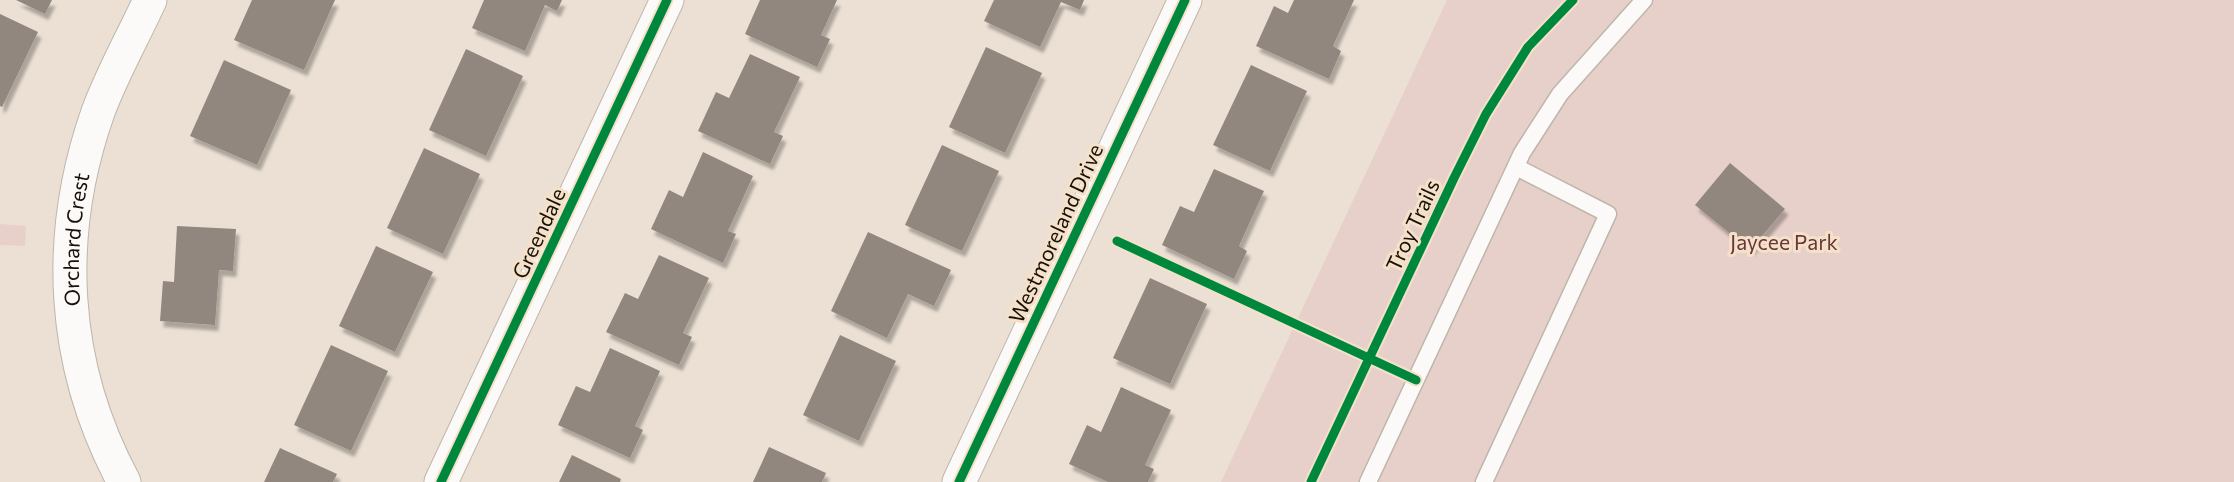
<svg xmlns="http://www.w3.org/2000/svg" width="2234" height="482" font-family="Commissioner,sans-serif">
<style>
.green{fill:#e8d0ca}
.building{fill:#91877f;filter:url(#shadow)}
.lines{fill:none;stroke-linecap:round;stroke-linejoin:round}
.lane-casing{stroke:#beb6ac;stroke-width:19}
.street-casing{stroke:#beb6ac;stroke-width:35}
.lane{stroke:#fcfaf8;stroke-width:16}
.street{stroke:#fcfaf8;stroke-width:33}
.cycleway-casing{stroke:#f5e1c9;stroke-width:13}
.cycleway{stroke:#00873e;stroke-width:9}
.labels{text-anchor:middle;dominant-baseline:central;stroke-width:6;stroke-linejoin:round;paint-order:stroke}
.street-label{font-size:21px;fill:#181109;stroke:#f5e1c9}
.park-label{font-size:21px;fill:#69373a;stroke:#f5e1c9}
</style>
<defs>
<filter id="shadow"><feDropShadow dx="3.5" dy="6" stdDeviation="1.5" flood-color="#0004"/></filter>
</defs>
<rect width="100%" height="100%" fill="#ebe0d3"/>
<g class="green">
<path d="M1447,0H2234V482H1221Z"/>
<path d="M0,224L26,226L25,246L0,245Z"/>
</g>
<g class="building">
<path d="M16,0H52L45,14Z"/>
<path d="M252,0H335L304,70L234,40Z"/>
<path d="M484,0H562L557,11L545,5L525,51L472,28Z"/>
<path d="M760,0H837L821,35L830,39L817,67L745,34Z"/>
<path d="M994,0H1084L1080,10L1061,2L1040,47L984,21Z"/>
<path d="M1294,0H1354L1333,46L1341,51L1329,79L1256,46L1274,6L1288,13Z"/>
<path d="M0,14L38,32L2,107L0,106Z"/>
<path d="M986,47L1042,73L1005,153L949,127Z"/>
<path d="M466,49L523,76L486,156L429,130Z"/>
<path d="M750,54L800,77L774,132L783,136L770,164L698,131L716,92L729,98Z"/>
<path d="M224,60L291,90L257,165L190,136Z"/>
<path d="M1251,65L1307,91L1270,171L1213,145Z"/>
<path d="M942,145L999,171L962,251L905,225Z"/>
<path d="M424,148L480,174L443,254L387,228Z"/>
<path d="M703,152L753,176L728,231L736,234L723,263L651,229L669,190L683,197Z"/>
<path d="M1730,163L1785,209L1750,250L1695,205Z"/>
<path d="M1214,169L1264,191L1239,246L1247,251L1234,279L1162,245L1180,206L1194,212Z"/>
<path d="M177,226L236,229L233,271L219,270L215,325L160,321L163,281L174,282Z"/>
<path d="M868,232L951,270L934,306L908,294L887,338L831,311Z"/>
<path d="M376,246L433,272L395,352L339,326Z"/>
<path d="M659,255L709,278L683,333L692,337L679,365L606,332L625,293L638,299Z"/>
<path d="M1150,278L1207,304L1170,384L1113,358Z"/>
<path d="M840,335L896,361L859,441L803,415Z"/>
<path d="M331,345L388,371L351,451L294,425Z"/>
<path d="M610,348L660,371L635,426L643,430L630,458L558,425L576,386L590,392Z"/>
<path d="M1121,387L1171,410L1145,465L1154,469L1148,482H1108L1069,464L1087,425L1101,432Z"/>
<path d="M769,447L826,473L822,482H753Z"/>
<path d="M280,448L337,474L333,482H264Z"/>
<path d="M572,455L621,479L620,482H559Z"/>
</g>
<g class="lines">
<g class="lane-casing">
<g id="lane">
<path d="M1368,482L1522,153L1560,94L1644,0"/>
<path d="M1484,482L1608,214L1516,167"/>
</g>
</g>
<g class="street-casing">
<g id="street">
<path id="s1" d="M124,482C61,365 54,237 98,112C112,74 133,37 150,0"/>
<path d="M441,482L667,0"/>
<path d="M959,482L1185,0"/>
</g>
</g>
<use href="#lane" class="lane"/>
<use href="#street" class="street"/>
<g class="cycleway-casing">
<g id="cycleway">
<path d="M1117,241L1416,380"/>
<path d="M441,482L667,0"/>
<path d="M959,482L1185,0"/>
<path d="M1311,482L1454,178L1486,114L1528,47L1573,0"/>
</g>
</g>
<use href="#cycleway" class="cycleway"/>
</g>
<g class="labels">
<g class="street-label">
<text transform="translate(1412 225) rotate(-65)">Troy Trails</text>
<text transform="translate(538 233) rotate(-65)">Greendale</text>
<text transform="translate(1055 233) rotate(-65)">Westmoreland Drive</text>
<text stroke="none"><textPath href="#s1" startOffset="252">Orchard Crest</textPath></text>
</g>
<g class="park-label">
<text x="1784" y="241">Jaycee Park</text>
</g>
</g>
</svg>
